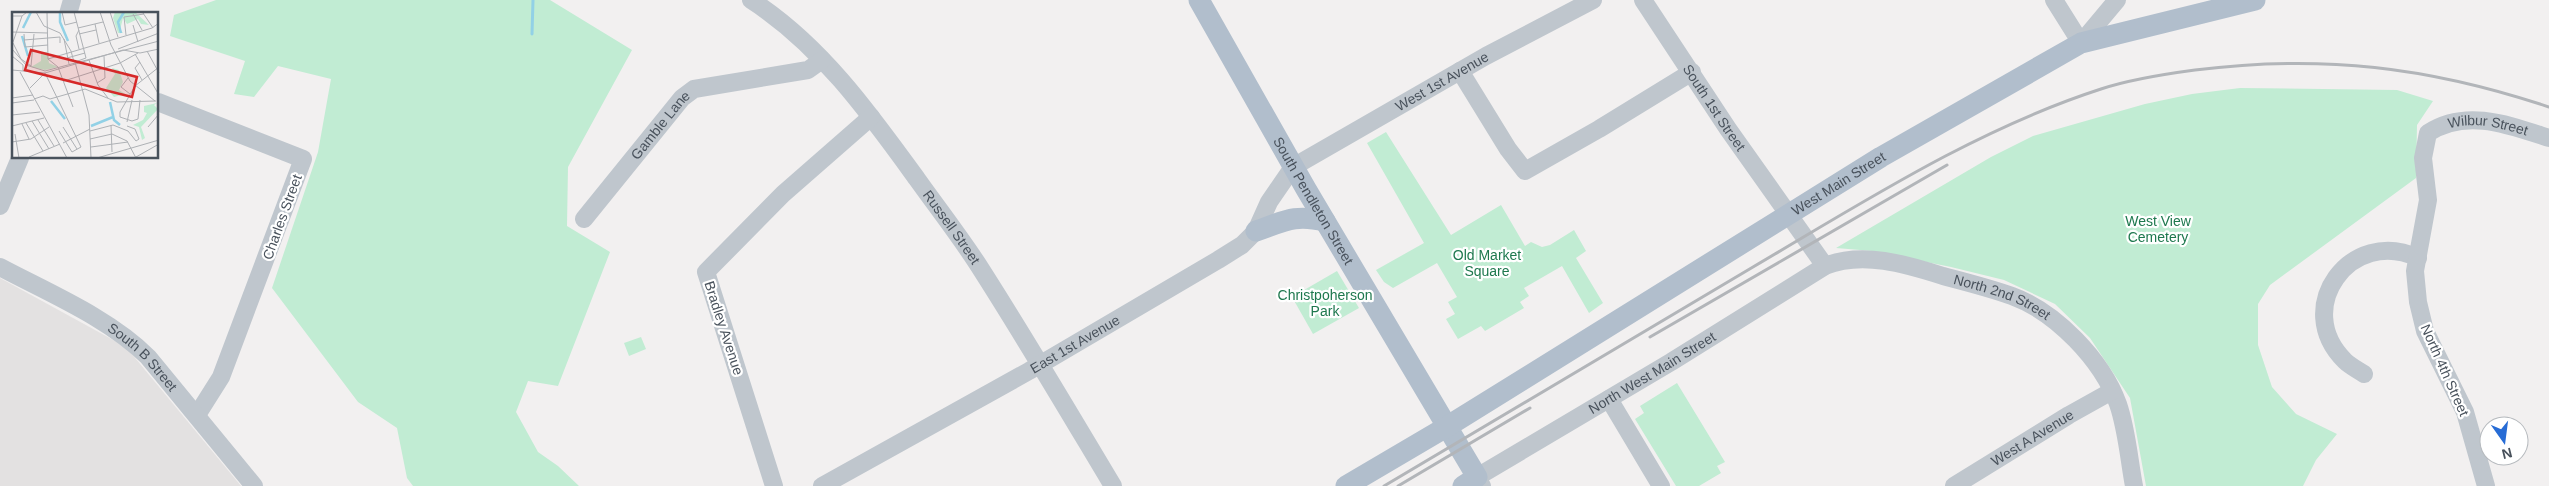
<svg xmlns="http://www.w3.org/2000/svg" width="2549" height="486" font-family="Helvetica,sans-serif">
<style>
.education{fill:#e3e1e1}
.green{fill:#c1ecd3}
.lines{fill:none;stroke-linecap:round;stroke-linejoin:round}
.stream{stroke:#92d1e6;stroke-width:3}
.minor{stroke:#bfc6cd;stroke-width:18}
.major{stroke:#b1becc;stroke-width:21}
.rail{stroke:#b2b5b9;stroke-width:3}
.labels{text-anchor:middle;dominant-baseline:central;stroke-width:4.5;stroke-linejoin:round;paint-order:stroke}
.street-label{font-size:14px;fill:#49525c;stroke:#fff}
.park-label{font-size:14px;fill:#1e784e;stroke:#fff}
.inset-river{fill:none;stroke:#92d1e6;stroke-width:2.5}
.inset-road{fill:none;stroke:#aeb1b5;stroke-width:1}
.view{fill:#d62828;fill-opacity:0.15;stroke:#d62828;stroke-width:2.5}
.inset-edge{fill:none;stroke:#49525c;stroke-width:2.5}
</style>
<rect width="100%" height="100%" fill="#f2f0f0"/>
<path class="education" d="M0,278L126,347L241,486H0Z"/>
<g class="green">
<path d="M216,0H550L632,50L568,167L567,226L610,252L558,386L528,381L516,412L538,452L558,466L579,486H413L407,478L397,428L358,402L272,288L318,152L331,79L278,66L254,97L234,94L245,61L170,36L174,15Z"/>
<path d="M2240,88L2397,90L2433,101L2417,125L2416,178L2270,285L2258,304V345L2272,387L2296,414L2337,434L2316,460L2303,486H2146L2130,398L2090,338L2055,304L2004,280L1951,267L1872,251L1836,248L1991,157L2033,136L2145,104L2192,94Z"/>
<path d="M1386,132L1451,235L1501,205L1525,246L1531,242L1542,247L1550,245L1574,230L1586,251L1576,258L1603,303L1589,313L1562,266L1524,288L1529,296L1520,302L1524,308L1485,331L1481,326L1458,339L1446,319L1455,314L1448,302L1457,297L1437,263L1393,288L1384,282L1376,270L1424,243L1367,143Z"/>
<path d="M1337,271L1359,308L1313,334L1292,297Z"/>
<path d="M641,337L646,349L629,356L624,343Z"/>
<path d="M1677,383L1725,462L1717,466L1721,473L1699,486H1676L1635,419L1644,413L1640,406Z"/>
</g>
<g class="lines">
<path class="stream" d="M532,34L533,0"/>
<g class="minor">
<path id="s1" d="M751,0C820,44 870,114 917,179C937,207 958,234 977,263C1024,336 1068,411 1113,486"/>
<path id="s2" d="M1643,0L1728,129L1825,266"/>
<path d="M2054,0L2081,43L2117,0"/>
<path d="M68,14L72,0"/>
<path d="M1460,71L1508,149L1525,171L1599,129L1692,72"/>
<path d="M158,102L303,159L221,377L197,415"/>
<path d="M0,206L20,158"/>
<path id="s3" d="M584,219L682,98L694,89L808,70L822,60"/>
<path id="s4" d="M0,267C49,293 109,318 148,357L254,486"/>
<path d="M2364,374C2358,370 2350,366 2345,361C2291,308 2351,226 2418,258"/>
<path d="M1609,399L1661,486"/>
<path d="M774,486L706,272L783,194L871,117"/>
<path id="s5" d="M822,486L1029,371L1218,260L1242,245L1256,231L1269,202L1293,167L1486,56L1593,0"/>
<path id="s6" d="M1482,486L1477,477L1671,362L1825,266C1862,251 1906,264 1943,276C1966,282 1990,288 2012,296C2056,312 2102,360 2118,404C2127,430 2129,460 2134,486"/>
<path id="s7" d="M1954,486L2069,415L2112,391"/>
<path id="s8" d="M2486,486L2465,412L2425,331L2418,302L2415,271L2428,200L2423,158L2428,133C2466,108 2509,125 2549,138"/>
</g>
<g class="major">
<path id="s9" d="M1199,0L1306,189L1477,477L1463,486"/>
<path d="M1256,231C1285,221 1294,214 1325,221"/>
<path id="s10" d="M1346,486L1448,426L1881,157L2081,43L2255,0"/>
</g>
<g class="rail">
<path d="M1650,337L1947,165"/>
<path d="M1384,486C1507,413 1630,340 1753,267C1865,201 1977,129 2101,89C2131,79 2165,74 2195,70C2322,54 2429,67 2549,107"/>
<path d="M1398,486L1530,408"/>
</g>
</g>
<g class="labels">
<g class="street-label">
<text stroke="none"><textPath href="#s5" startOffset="750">West 1st Avenue</textPath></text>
<text stroke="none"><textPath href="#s2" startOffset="129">South 1st Street</textPath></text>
<text stroke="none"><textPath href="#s3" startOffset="121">Gamble Lane</textPath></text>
<text stroke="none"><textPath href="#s8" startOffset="431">Wilbur Street</textPath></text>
<text stroke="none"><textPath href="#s10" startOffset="578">West Main Street</textPath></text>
<text stroke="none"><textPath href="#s9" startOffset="231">South Pendleton Street</textPath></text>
<text transform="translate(282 217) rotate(-70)">Charles Street</text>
<text stroke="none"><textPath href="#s1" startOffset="305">Russell Street</textPath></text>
<text stroke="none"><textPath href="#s6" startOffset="601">North 2nd Street</textPath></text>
<text transform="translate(724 328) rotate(72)">Bradley Avenue</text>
<text stroke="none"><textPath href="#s5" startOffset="290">East 1st Avenue</textPath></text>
<text stroke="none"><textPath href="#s4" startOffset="170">South B Street</textPath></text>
<text transform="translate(2445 370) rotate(66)">North 4th Street</text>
<text stroke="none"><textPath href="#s6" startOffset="214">North West Main Street</textPath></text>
<text stroke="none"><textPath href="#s7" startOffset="92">West A Avenue</textPath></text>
</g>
<g class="park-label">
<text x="2158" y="221">West View<tspan x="2158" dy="16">Cemetery</tspan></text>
<text x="1487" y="255">Old Market<tspan x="1487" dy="16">Square</tspan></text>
<text x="1325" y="295">Christpoherson<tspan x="1325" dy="16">Park</tspan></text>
</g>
</g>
<g transform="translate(12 12)">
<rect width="146" height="146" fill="#f2f0f0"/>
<path d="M103,0H123L137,13L129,12L126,7L115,12L111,6L108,18L111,21H106L101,6ZM29,40H35L37,51L46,55L33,58L19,55L29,49ZM100,56L107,58L111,70L107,78L113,82L102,85L94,76L103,62ZM145,91L142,93L146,97L129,115L133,126L130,128L127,115L121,113L131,108L135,101L132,100V94Z" fill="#c1ecd3"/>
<path class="inset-river" d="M48,0V10L56,29M11,16L19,0M109,21L106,10L112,0M10,24L16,44M39,89L53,107M98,90L102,108L108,113M79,114L101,105"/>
<path class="inset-road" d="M24,0L32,14L48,21L59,39L62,50M35,0L36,47L46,55L61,95M50,0L53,13L65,10M62,0L74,46L63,50L77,103L79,146M88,0L99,33L118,69L143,89M98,0L106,25M131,1L141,16M121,2L130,18M0,4H10L15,0M83,12L87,31M121,13L126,30M66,16L91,10M67,18L64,24L67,37M0,20L36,21M12,22L13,35L36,33M67,22L84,18M114,23L112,5L132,2M36,26L48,25V31M52,27L57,52M12,28L36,26M0,29L9,47L19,54L22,22M1,30L10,4M0,37L14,53L33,59L147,29M106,37L147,21M135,39L147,61M123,42L147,83M0,44L11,53V59M55,46L73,41M36,47L140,16L147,11M77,48L86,73L96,86M128,50L123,56L130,68M0,58L33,61L111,38L128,41L147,37M8,60L55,146M116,66L109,75L118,82M52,69L108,51L126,41M85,71L93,66L92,44M18,76L33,61L69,135L60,140L47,119M0,86L21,83M22,87L31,84L38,87L73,77L105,90L144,89M128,88L126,107L120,109L108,105V100L123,74L147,55M0,91L22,88M0,103L28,100M26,108L42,134M20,109L37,137M115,110L120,88M14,111L31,139M10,112L17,127M99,113L100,140M0,114L32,106M51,115L65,137M136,115L147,102M78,119L101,113L116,119L124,129L127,127L123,117L115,114M3,122L7,146M78,127L100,122L115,129L124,146M0,130L19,127L37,115M51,131L78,117M79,135L116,130M17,145L48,132M124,145L147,132M85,146L147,128"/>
<path class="view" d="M19,38L125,65L120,85L13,58Z"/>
<rect width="146" height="146" class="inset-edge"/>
</g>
<g transform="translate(2504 441) rotate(166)"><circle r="24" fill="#ffffff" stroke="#b6babe"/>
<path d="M0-4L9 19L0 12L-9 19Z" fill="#276cd5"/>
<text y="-8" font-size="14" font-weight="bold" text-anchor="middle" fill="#49525c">N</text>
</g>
</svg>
